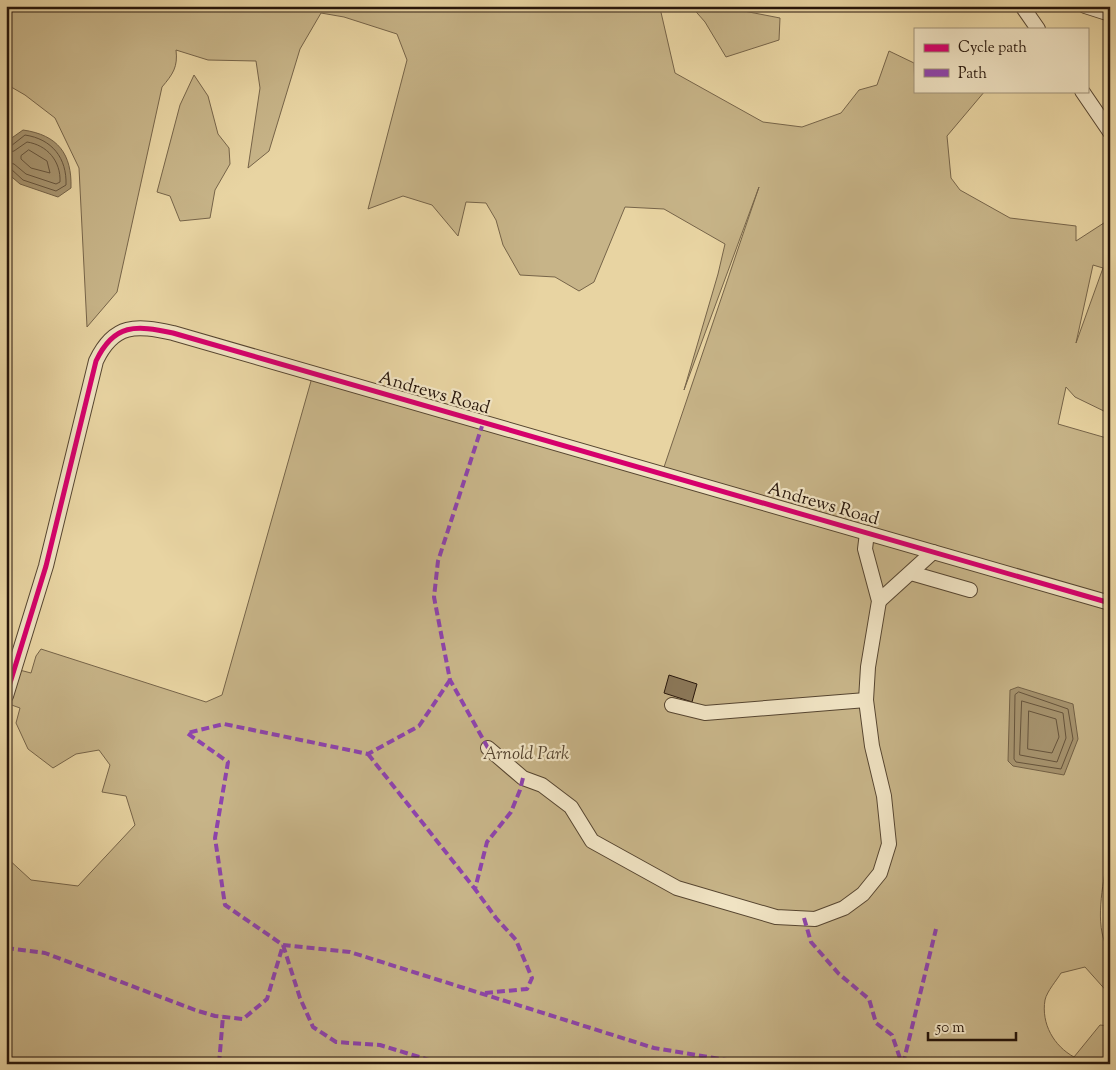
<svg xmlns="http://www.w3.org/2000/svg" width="1116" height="1070" font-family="'Sorts Mill Goudy',serif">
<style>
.green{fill:#c7b488;stroke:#766449;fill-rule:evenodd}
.water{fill:#a6936e;stroke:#736146}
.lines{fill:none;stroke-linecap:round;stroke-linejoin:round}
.shore{stroke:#66543c;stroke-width:1}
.building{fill:#8b7859;stroke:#26150a}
.minor-casing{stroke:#564530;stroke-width:16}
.minor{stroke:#f0e3c3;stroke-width:14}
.quiet{stroke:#8e44ad;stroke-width:4;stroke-dasharray:8 4;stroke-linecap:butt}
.cycleway-casing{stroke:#f0e3c3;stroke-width:8}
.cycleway{stroke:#d6006c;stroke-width:5}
.labels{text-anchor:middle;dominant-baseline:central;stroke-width:4.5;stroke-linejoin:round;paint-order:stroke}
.street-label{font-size:18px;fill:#26150a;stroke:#f0e3c3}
.park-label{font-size:18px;font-style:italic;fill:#564530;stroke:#f0e3c3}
</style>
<rect width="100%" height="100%" fill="#e8d4a2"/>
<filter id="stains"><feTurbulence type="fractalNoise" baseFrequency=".004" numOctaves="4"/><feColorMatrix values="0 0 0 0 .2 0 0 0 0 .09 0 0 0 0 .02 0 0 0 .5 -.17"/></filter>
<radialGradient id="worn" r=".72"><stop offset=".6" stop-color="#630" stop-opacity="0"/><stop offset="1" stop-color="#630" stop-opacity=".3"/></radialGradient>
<g class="green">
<path d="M6,6H663L660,8L675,73L763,122L802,127L841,113L859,90L877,85L889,51L914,63L915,91H985L947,136L951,178L960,190L1010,218L1076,226V241L1110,219V414L1075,397L1066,387L1058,424L1110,439V868L1106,867C1102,889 1094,932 1110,951V995L1085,967L1061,973C1057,980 1047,991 1045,1000C1041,1024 1054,1046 1074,1057L1100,1025L1110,1026V1064H6V857L31,880L78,886L135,825L126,796L102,792L110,765L99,750L76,754L53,768L28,749L16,723L20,708L6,703L12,668L31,673L36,656L41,649L206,702L222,695L313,374L662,473L759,187L684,390L718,274L725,244L664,209L625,207L594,282L579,291L555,277L520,275L503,245L496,220L486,203L466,202L458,236L432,205L403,196L368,209L407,60L397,34L344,17L321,13L300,49L269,151L248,168L260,88L256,61L208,60L176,50C178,67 173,74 162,87L117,292L87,327L79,168L55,118L25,95L6,84ZM1093,265L1103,268L1076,343Z"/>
<path d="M691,6H718L780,18L779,40L726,57L705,22Z"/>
<path d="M194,75L208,96L218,134L229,148L230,164L215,190L210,218L180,221L170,196L157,192L180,105Z"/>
</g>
<g class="water">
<path d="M23,130C58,135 72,154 71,188L58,197L20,184L6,172V142Z"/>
<path d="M1018,687L1073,704L1078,739L1064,775L1013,766L1008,761L1010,690Z"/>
</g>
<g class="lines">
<g class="shore">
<path d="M6,147L11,146L25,135C52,139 67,158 66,185L56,191L23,180L11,169L6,168"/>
<path d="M29,150L47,161L50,173L31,168L21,159V156Z"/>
<path d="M6,153L14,151L27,142C47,145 61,161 60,182L56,184L26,174L14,164L6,162"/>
<path d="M1019,692L1068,709L1073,739L1061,769L1016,762L1014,759L1015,695Z"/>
<path d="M1022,701L1063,713L1066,738L1057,762L1020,755Z"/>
<path d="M1029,711L1056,719L1059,737L1052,753L1028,749Z"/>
</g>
</g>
<path class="building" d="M669,675L697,684L692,702L664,693Z"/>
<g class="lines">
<g class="minor-casing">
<g id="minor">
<path d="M1022,6L1038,29"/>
<path d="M1085,6L1110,14"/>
<path d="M1082,91L1110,132"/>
<path d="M911,573L970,590"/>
<path d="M879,601L933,552"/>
<path d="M6,696L46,566L96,361C114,323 136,325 173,333L1110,603"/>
<path d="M672,705L705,713L866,700"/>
<path d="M488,748L523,778L542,785L571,807L592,841L677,888L776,917L815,919L844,908L863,894L880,873L889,844L884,796L872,746L866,700L868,667L879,601L865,549L867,533"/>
</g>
</g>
<use href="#minor" class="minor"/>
<g class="quiet">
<path d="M483,423L438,561L434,597L450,680L488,748"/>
<path d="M450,680L419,726L368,754L224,724L187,733L228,762L215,838L225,905L283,945L350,952L654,1048L751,1064"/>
<path d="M368,754L475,889"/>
<path d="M804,918L811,942L839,974L869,999L876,1023L892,1035L902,1064"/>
<path d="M283,945L300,998L313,1027L336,1042L380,1045L442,1064"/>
<path d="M6,948L45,953L195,1010L215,1016L243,1019L267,999L283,945"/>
<path d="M485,993L527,989L532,978L516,940L496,918L475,889L487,842L511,812L520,790L523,778"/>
<path d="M219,1064L223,1016"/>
<path d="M903,1064L936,929"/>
</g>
<g class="cycleway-casing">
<path id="cycleway" d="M6,696L46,566L96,361C114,323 136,325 173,333L1110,603"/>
</g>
<use href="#cycleway" class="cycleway"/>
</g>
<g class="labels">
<g class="street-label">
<text transform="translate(434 394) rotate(16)">Andrews Road</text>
<text transform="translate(823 505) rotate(16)">Andrews Road</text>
</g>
<g class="park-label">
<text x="526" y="755">Arnold Park</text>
</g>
</g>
<rect width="1116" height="1070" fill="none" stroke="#e8d4a2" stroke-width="25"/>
<rect x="8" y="8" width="1101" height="1055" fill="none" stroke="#26150a" stroke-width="2.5"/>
<rect x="12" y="12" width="1091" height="1045" fill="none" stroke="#26150a"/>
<rect x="914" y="28" width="175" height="65" fill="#f0e3c3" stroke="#9f9179"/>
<rect x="924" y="44" width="25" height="8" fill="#d6006c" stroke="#9f9179"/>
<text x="958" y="52" font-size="15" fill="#26150a">Cycle path</text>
<rect x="924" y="69" width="25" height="8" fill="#8e44ad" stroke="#9f9179"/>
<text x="958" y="78" font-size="15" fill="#26150a">Path</text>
<path d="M928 1032v8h88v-8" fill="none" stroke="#26150a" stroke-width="2.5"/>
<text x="936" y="1032" font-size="15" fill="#26150a" stroke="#f0e3c3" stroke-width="4" paint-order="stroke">50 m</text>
<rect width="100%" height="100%" filter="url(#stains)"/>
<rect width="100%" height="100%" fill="url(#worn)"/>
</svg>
